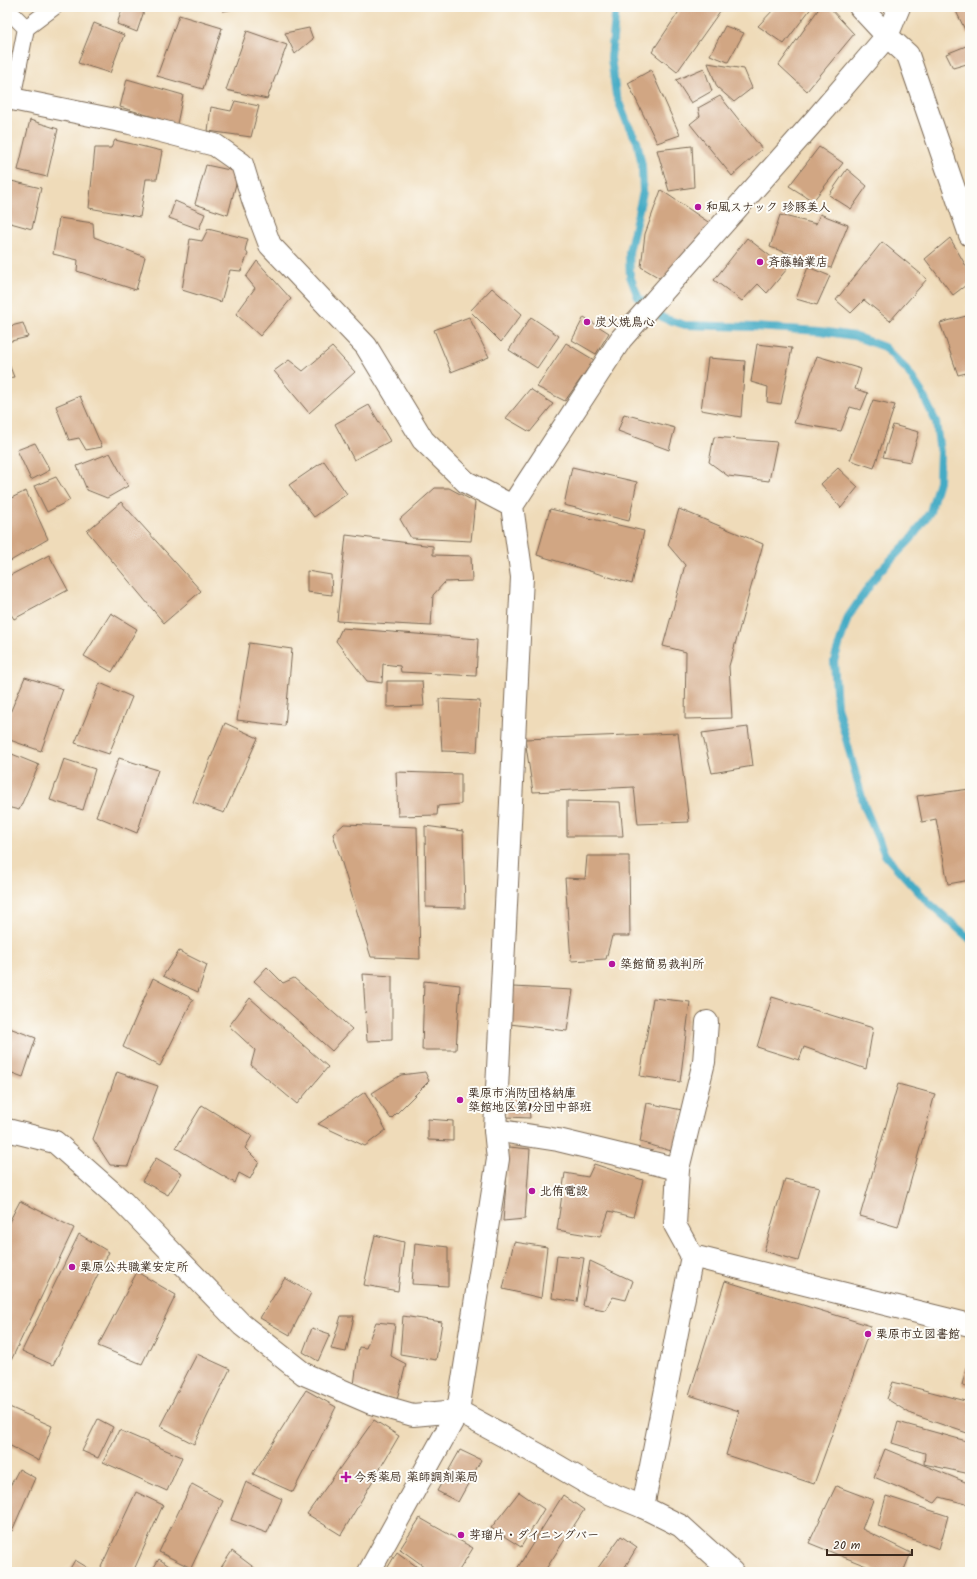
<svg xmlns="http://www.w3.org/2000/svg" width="977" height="1579" font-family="Kalam,'Klee One',sans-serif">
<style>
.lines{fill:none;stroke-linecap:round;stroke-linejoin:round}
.stream{stroke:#45abc5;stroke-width:8}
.building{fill:#d1a683}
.service-casing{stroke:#7a6854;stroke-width:18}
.minor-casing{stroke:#7a6854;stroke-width:24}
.tertiary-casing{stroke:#7a6854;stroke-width:24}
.service{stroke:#fff;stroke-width:16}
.minor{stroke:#fff;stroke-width:22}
.tertiary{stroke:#fff;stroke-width:22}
.poi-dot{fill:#b5179e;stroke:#fdfcf7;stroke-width:1.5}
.labels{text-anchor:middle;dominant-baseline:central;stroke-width:4;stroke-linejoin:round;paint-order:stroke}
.poi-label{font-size:12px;font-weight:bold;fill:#3b2a1e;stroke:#fdfcf7;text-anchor:start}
</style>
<rect width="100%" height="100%" fill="#fdfcf7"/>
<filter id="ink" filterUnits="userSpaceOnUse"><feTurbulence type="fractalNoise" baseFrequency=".025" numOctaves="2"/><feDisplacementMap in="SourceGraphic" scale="8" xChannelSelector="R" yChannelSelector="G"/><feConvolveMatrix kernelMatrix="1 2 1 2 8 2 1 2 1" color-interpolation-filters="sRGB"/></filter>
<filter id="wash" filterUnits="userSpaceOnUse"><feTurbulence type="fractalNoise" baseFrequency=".012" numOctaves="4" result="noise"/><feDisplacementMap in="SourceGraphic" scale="16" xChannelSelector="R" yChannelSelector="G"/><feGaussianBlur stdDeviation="0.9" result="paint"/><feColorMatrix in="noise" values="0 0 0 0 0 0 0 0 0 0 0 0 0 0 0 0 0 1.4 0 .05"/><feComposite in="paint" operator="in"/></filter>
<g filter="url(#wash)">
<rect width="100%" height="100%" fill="#efdbb9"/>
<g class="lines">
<path class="stream" d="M616,7L611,58L616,95L628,125L637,141L642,165L643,192L629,252L630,276L638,297L663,318L685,325L753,327L820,331L854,336L884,347L907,370L922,393L936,422L940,453L939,481L930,512L911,539L879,572L848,617L834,661L837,706L864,805L885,855L928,902L970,939"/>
</g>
<g id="blocks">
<g class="building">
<path d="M123,7H135L144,11L137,32L117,24Z"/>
<path d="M222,7H239V8L223,11Z"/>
<path d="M682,7H723L677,72L652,52Z"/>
<path d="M776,7H812L784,44L758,26Z"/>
<path d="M820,7H829L854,34L807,91L779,65Z"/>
<path d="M960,7H970V32L967,34L955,9Z"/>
<path d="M179,15L222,28L203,89L157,76Z"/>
<path d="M94,23L124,35L110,73L78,63Z"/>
<path d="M725,26L744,33L728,62L710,55Z"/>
<path d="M309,28L313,39L295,54L285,33Z"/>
<path d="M247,31L287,45L267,99L226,90Z"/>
<path d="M966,46L970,56V63L953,68L946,54Z"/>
<path d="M708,63L744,69L752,88L734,102L717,87Z"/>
<path d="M704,68L712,91L691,103L676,80Z"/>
<path d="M651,70L680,135L657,143L628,83Z"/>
<path d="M127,79L183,95L177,124L120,107Z"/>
<path d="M720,96L762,149L732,176L690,124L700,116L698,108Z"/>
<path d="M235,101L259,106L251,137L208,131L211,107L231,111Z"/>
<path d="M30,120L58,129L47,177L18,170Z"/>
<path d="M115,140L162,151L157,179H146L140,217L89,208L95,148H111Z"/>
<path d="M692,146L694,187L669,191L657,150Z"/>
<path d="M819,147L843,163L813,201L789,186Z"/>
<path d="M206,165L239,172L228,215L195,204Z"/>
<path d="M847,169L867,186L851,209L829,195Z"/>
<path d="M7,180L41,188L32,229L7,222Z"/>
<path d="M661,190L714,226L663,280L641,267L645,234Z"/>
<path d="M175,201L205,214L199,229L169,218Z"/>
<path d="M820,214L848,225L831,268L770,247L780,215L816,224Z"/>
<path d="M59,218L93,223L94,237L145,257L136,290L77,271L78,260L53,254Z"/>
<path d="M208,229L248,239L245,250L248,254L241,271L230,270L221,302L182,290L190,239L202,241Z"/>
<path d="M747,238L787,269L767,293L758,284L742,301L714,280Z"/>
<path d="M950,238L970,273V282L953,295L925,259Z"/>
<path d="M882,242L927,279L890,321L864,300L851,313L836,300Z"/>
<path d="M257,261L291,299L260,336L236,314L255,288L246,277Z"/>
<path d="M808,267L830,276L817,305L796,299Z"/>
<path d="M492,288L522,314L501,342L470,311Z"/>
<path d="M970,315V372L958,375L940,323Z"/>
<path d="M469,317L489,357L451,372L434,330Z"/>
<path d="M531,317L559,336L537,368L509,350Z"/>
<path d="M584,317L609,333L596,354L572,340Z"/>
<path d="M23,323L28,337L7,342V327Z"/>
<path d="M566,343L594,360L565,401L537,387Z"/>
<path d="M757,344L792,348L781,404L767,402L768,387L751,382Z"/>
<path d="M332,347L355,372L309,413L274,371L289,360L303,371Z"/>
<path d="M817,356L861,369L855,389L868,393L861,410L850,407L841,431L794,423Z"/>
<path d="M708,358L745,361L741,417L701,410Z"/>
<path d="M7,359L14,377L7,378Z"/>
<path d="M530,389L553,404L530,432L506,418Z"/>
<path d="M80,396L102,447L86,450L79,438L69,440L56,406Z"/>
<path d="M873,400L895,405L874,468L850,460Z"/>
<path d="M369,405L390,441L354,460L335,424Z"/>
<path d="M624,414L675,428L669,450L618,431Z"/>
<path d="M893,425L919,432L910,462L883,457Z"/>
<path d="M714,437L777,442L769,481L728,476L709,462Z"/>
<path d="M35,443L50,470L31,480L17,450Z"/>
<path d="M110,453L128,486L107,498L87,490L77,466Z"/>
<path d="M324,461L347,494L314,517L289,485Z"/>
<path d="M572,467L637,482L629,521L564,505Z"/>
<path d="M838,468L858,487L841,508L821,484Z"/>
<path d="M56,477L70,500L47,512L34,486Z"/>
<path d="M435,488H449L475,502L471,541L411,538L400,519Z"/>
<path d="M26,491L48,539L7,563V500Z"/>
<path d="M121,502L201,591L164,623L87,531Z"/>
<path d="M550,509L644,531L632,584L537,555Z"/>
<path d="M679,509L763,544L729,666L732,718L685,719L686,652L663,646L685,565L668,545Z"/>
<path d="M346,535L433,546V555L471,556L472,581L445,582L433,595L431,626L337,621Z"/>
<path d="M49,555L68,590L14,619L7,608V577Z"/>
<path d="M307,571L331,575L332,595L307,592Z"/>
<path d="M111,613L137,629L112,672L84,656Z"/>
<path d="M342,628L478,639L476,676L401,672L400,666L383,664L382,683L367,681L336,641Z"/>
<path d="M249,643L292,649L285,726L237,720Z"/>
<path d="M25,677L63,689L41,751L7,739V720Z"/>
<path d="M387,681H422L424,706L387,707Z"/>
<path d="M100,683L132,697L109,754L75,743Z"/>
<path d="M439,699L480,701L477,752L442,751Z"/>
<path d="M225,723L258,738L224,813L193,802Z"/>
<path d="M748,727L753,766L712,773L702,733Z"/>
<path d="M678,733L689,822L638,824L634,787L533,792L525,739Z"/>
<path d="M7,752L39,765L19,810L7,807Z"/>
<path d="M119,758L158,770L137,833L96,816Z"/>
<path d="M64,759L95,769L83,810L50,800Z"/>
<path d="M396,772L461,774V804L438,806L437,815L398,816Z"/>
<path d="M970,789V880L948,884L936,819L922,822L917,796Z"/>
<path d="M567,801L620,802L623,836H567Z"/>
<path d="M344,824L417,827L420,959L371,957L333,834Z"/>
<path d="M425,826L463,831L465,908L426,907Z"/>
<path d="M587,856H629L630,936H612L606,959L571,961L565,878L585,879Z"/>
<path d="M179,951L207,965L198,992L163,976Z"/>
<path d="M267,967L283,983L294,978L352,1029L332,1051L254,981Z"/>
<path d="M363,974L392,976V1040L367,1041Z"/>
<path d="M153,978L193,999L160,1066L123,1047Z"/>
<path d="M424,981L460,985L456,1050H422Z"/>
<path d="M513,987L573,990L567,1031L510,1024Z"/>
<path d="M772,997L873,1028L866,1069L804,1047L799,1060L757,1047Z"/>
<path d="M250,998L328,1067L297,1104L251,1065L255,1050L229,1026Z"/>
<path d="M653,998L690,1002L680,1082L640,1076Z"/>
<path d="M7,1027L36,1038L23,1077L7,1071Z"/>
<path d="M117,1072L158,1086L128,1166L110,1165L93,1139Z"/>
<path d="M425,1072L429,1081L391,1119L372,1093L401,1075Z"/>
<path d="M898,1084L935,1094L898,1227L860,1216Z"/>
<path d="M365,1092L386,1130L365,1146L318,1124Z"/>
<path d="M507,1096L528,1098L530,1118L507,1117Z"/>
<path d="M647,1103L682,1110L675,1152L640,1142Z"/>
<path d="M202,1105L252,1136L245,1148L259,1162L250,1179L239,1173L235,1183L176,1148Z"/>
<path d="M428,1119L453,1121V1141L428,1140Z"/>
<path d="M509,1147L530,1149L525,1219L503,1221Z"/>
<path d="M156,1158L182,1173L168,1195L142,1181Z"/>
<path d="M594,1164L643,1180L633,1217L609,1211L600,1237L557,1230L565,1173L588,1177Z"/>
<path d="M785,1179L819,1187L798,1261L764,1251Z"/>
<path d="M20,1201L74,1228L7,1369V1226Z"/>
<path d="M79,1234L109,1252L53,1365L22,1351Z"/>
<path d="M375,1235L404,1242L398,1291L364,1285Z"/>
<path d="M514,1242L547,1247L541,1298L503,1289Z"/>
<path d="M415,1243L448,1247V1286L412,1284Z"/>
<path d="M557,1255L584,1258L577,1302L552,1298Z"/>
<path d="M590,1261L633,1281L626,1300L613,1297L605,1310L583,1306Z"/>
<path d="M137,1272L176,1295L142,1364L98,1346Z"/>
<path d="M285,1278L311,1293L290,1335L260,1318Z"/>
<path d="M725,1281L871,1326L814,1484L726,1455L739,1411L689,1395Z"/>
<path d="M341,1316H354L346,1352L331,1349Z"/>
<path d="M403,1316L442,1322L436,1360L400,1354Z"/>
<path d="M376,1322L395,1324L391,1356L406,1364L397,1399L354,1385L359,1347L366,1348Z"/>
<path d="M312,1328L330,1334L318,1361L303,1352Z"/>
<path d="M197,1354L230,1369L194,1444L160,1426Z"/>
<path d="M969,1356H970V1387L962,1385Z"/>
<path d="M893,1382L970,1402V1434L911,1414L887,1399Z"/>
<path d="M306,1390L336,1407L293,1492L253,1474Z"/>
<path d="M7,1406L52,1426L39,1461L7,1444Z"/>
<path d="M98,1419L113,1427L98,1458L82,1451Z"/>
<path d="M374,1420L399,1436L341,1535L307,1514Z"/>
<path d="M898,1422L970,1442V1474L924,1464L925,1453L892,1443Z"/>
<path d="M119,1430L182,1457L167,1491L103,1462Z"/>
<path d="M885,1449L970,1484V1505L940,1497L935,1503L874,1477Z"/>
<path d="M460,1450L481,1460L458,1502L437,1491Z"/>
<path d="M19,1469L35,1478L12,1531L7,1529V1492Z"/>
<path d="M246,1482L282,1499L267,1533L231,1520Z"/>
<path d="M192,1484L223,1501L191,1568L159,1552Z"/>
<path d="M836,1486L873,1500L862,1529L911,1553L903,1572H881L809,1543Z"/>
<path d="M136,1492L163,1505L133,1572H107L101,1567Z"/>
<path d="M519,1492L544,1509L521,1547L491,1528Z"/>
<path d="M563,1495L584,1510L544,1572H515Z"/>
<path d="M886,1496L948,1516L939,1549L878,1526Z"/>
<path d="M420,1518L473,1548L458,1572H432L400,1549Z"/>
<path d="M621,1536L637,1547L622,1572H595Z"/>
<path d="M232,1551L260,1572H218Z"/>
<path d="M397,1552L420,1569L418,1572H385Z"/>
<path d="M159,1559L178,1572H151Z"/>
<path d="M75,1560L95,1572H68Z"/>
</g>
</g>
</g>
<g filter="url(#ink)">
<use href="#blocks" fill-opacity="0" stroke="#7a6854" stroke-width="1"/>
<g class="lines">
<g class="service-casing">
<g id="service">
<path d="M7,9L26,28L12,99"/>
<path d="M26,28L54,7"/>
</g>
</g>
<g class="minor-casing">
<g id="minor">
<path d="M7,98L130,123L215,145L242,164L253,200L270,245L366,346L423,440L466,482L512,506"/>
<path d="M707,1022L704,1062L678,1169L675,1225L692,1256L970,1325"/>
<path d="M7,1130L55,1142L123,1202L242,1325L304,1374L371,1403L413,1415L458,1411L539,1455L592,1486L643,1507L681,1526L732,1572"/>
<path d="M495,1130L558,1140L678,1169"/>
<path d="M643,1507L692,1256"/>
</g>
</g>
<g class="tertiary-casing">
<g id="tertiary">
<path d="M860,7L887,36L908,55L970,235"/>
<path d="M369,1572L458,1411L498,1159L495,1130L522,577L512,506L621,339L815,120L887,36L899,7"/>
</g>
</g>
<use href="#service" class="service"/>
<use href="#minor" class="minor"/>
<use href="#tertiary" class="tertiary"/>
</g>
</g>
<g class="poi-dot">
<circle cx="698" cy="207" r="4"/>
<circle cx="760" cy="262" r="4"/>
<circle cx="587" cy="322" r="4"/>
<circle cx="612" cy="964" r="4"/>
<circle cx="460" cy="1100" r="4"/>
<circle cx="532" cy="1191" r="4"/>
<circle cx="72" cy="1267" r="4"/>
<circle cx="868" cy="1334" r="4"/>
<path d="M344 1471h4v4h4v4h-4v4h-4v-4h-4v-4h4z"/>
<circle cx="461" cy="1535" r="4"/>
</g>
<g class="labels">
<g class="poi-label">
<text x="706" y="207">和風スナック 珍豚美人</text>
<text x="768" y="262">斉藤輪業店</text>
<text x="595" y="322">炭火焼鳥心</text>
<text x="620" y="964">築館簡易裁判所</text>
<text x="468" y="1093">栗原市消防団格納庫<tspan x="468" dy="14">築館地区第1分団中部班</tspan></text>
<text x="540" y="1191">北侑電設</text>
<text x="80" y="1267">栗原公共職業安定所</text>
<text x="876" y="1334">栗原市立図書館</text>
<text x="354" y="1477">今秀薬局 薬師調剤薬局</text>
<text x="469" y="1535">芽瑠片・ダイニングバー</text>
</g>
</g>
<rect width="977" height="1579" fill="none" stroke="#fdfcf7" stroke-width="24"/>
<path d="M827 1549v6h85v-6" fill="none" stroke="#3b2a1e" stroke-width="2"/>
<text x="833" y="1549" font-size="12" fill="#3b2a1e" stroke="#fdfcf7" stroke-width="3" paint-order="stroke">20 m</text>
</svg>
